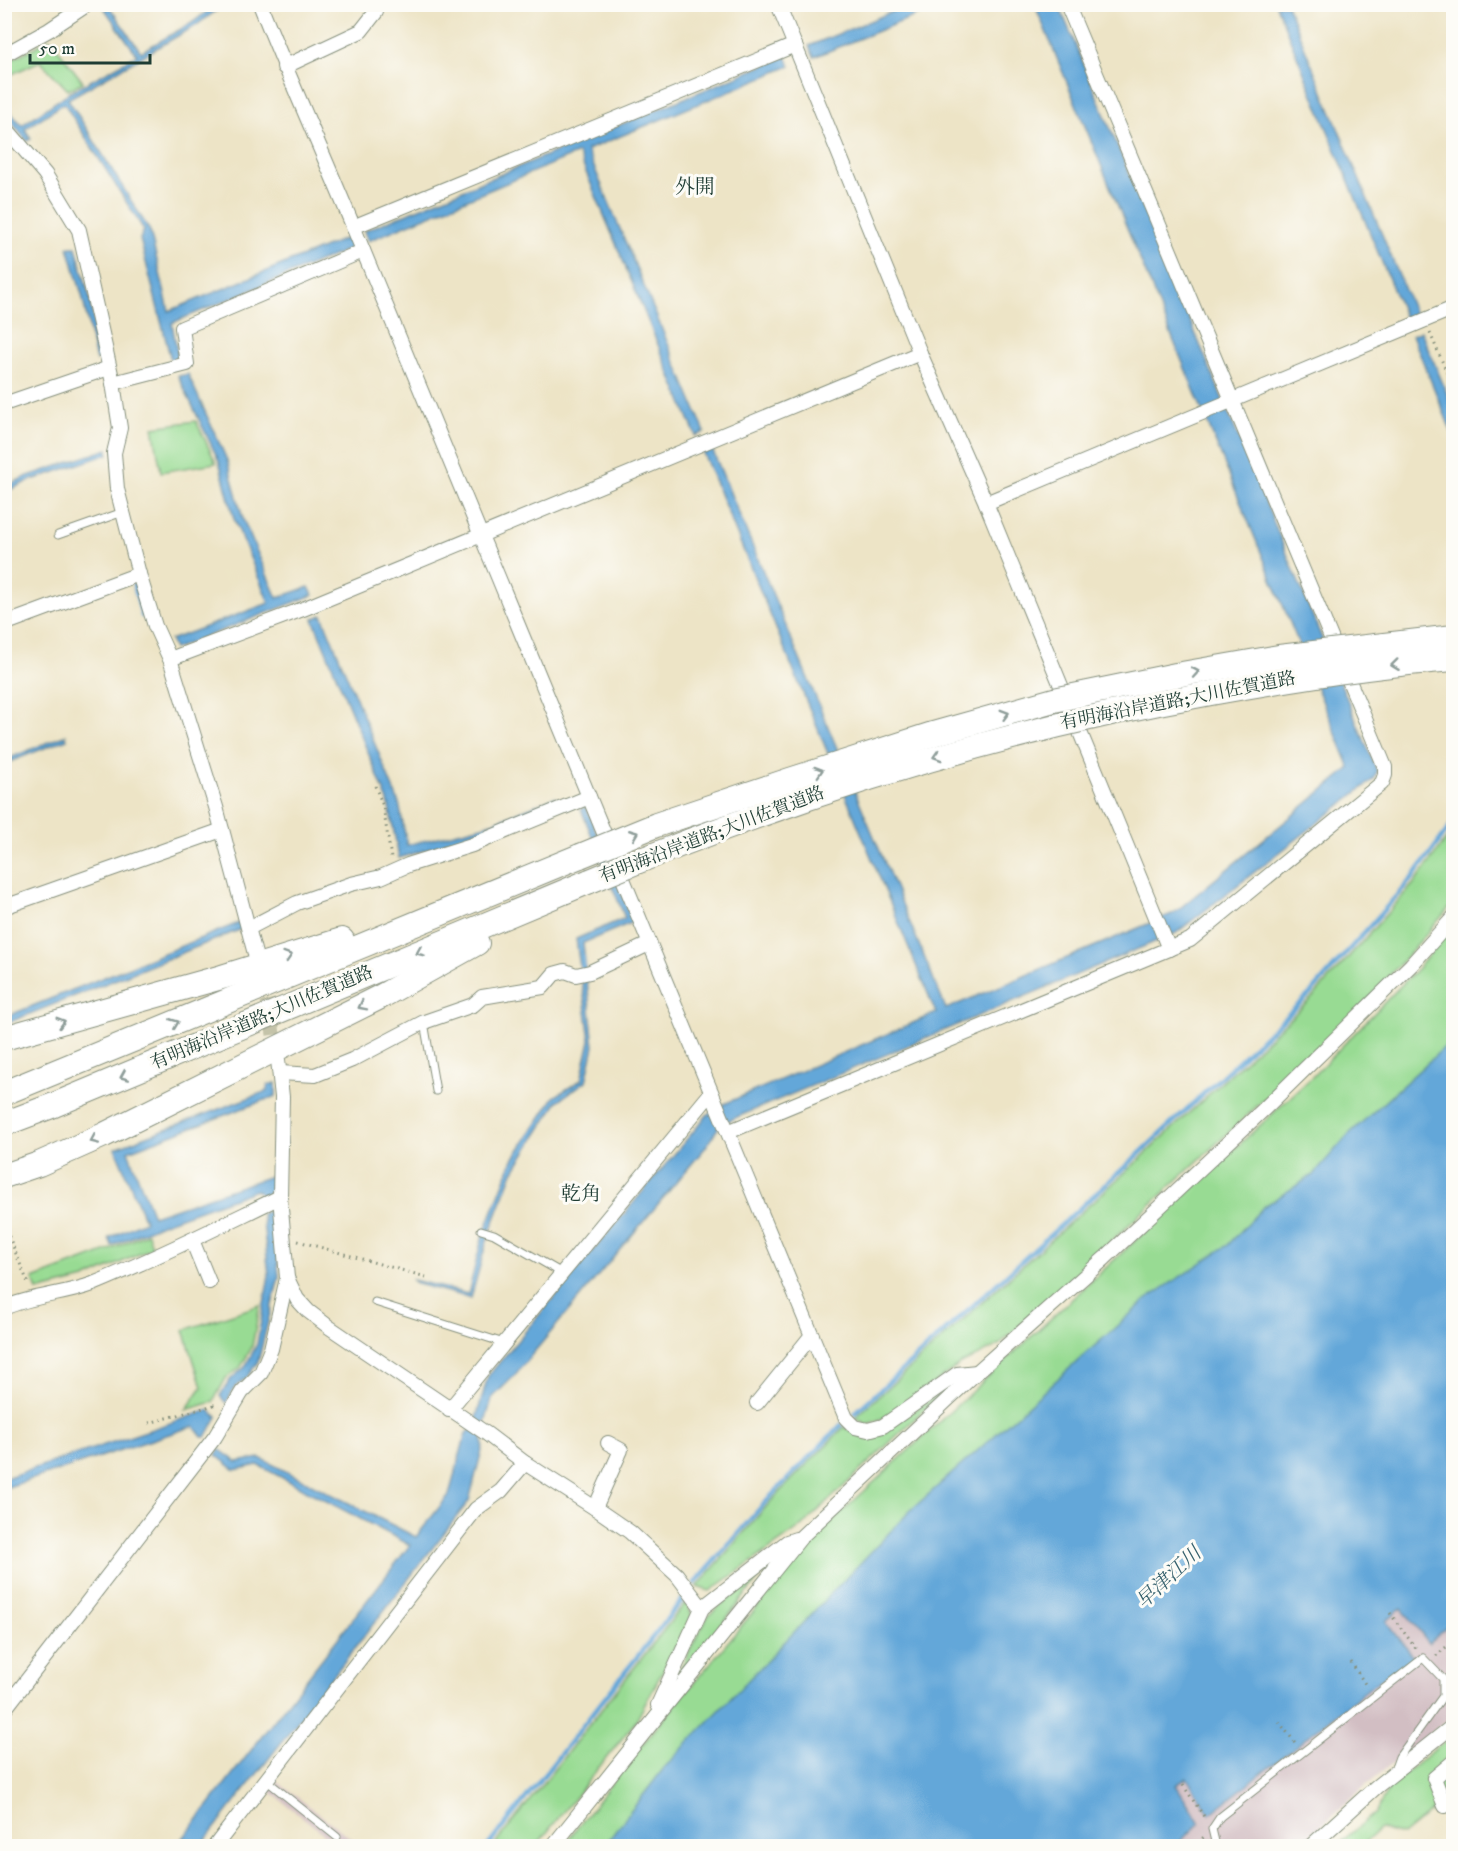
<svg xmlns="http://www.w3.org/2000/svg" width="1458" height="1851" font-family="'IM FELL DW Pica','Noto Serif JP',serif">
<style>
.industrial{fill:#d2bec3}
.green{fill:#98db93;stroke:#5c8c64;stroke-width:1.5}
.water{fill:#64a7d9;stroke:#427286;stroke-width:1.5}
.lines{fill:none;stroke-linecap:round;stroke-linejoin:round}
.stream{stroke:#64a7d9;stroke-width:4.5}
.minor-tunnel{stroke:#c4c3a9;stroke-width:14;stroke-dasharray:14 7;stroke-linecap:butt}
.service-casing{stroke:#86907d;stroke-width:9}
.minor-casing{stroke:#86907d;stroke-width:16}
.motorway-casing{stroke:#86907d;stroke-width:26}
.path{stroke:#86907d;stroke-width:3;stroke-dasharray:1.5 4.5;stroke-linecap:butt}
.service{stroke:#fff;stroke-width:7}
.minor{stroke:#fff;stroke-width:14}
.motorway{stroke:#fff;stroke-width:24}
.motorway-bridge-casing{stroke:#86907d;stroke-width:26;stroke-linecap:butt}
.motorway-bridge{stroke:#fff;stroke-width:24}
.oneway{stroke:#8f9e9a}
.labels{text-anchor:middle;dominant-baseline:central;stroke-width:6;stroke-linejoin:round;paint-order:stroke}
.street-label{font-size:18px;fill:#1f3d34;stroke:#fdfcf7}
.neighbourhood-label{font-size:20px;fill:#1f3d34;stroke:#fdfcf7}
.water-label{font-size:20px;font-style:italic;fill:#37626e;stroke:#fdfcf7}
</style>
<rect width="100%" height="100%" fill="#fdfcf7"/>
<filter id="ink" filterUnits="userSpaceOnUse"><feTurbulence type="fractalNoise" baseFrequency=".0167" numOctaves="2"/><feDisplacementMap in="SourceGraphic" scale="12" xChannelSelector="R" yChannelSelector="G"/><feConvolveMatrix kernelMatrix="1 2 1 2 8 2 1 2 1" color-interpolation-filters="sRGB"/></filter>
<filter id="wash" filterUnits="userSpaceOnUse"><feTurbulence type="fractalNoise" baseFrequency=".008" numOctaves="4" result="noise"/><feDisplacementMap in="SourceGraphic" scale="24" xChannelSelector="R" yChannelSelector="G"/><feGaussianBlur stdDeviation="1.35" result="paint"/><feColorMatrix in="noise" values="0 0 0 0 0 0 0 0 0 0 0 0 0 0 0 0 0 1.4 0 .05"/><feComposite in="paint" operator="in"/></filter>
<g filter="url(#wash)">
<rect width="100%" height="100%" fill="#ede4c6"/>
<g class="industrial">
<path d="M1453,1344V1716L1373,1779L1299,1846H938Z"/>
<path d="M275,1780L361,1846H331L328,1837L268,1790Z"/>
</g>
<g class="green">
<path d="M50,39L83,82L68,90L40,61L10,75L5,66V63Z"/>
<path d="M196,421L216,463L161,472L153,427Z"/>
<path d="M1453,830V904L1351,1019L999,1345L961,1364L884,1418L867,1424L855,1418L1141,1158L1314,996L1416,881Z"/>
<path d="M1453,926V1065L616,1846H563L631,1758L819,1533L1310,1079L1419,967Z"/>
<path d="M148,1233L152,1248L85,1279L37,1291L33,1279L110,1250Z"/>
<path d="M260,1305L252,1347L240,1368L226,1378L213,1402L186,1410L202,1387L184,1330Z"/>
<path d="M946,1389L800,1528L710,1591L697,1587L771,1501L844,1427L861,1437L881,1433Z"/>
<path d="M776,1557L670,1688L708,1616Z"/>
<path d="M686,1602L692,1616L636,1721L536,1846H494Z"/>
<path d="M1453,1735V1793L1402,1835L1380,1829L1361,1846H1336L1375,1813L1391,1785Z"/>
</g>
<g class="water">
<path d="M911,4L942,5L814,57L809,46Z"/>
<path d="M102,5H108L141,52L193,22L216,5H224L195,26L68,99L150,231L169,311L347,238L352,248L172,323L178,358L171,360L140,239L144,230L64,103L25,129L31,139L27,141L5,114V107L22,125L69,93L137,55Z"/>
<path d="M1035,5H1059L1377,771L1374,779L1176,933L730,1120L718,1128L705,1148L514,1376L492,1398L482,1434L483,1446L469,1501L201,1846H177L410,1545L258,1465L235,1470L216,1455L219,1449L237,1462L260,1458L416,1537L449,1495L466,1433L473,1429L488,1376L708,1114L724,1104L936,1013L703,453L712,449L946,1009L1174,913L1350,768Z"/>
<path d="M1276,5H1287L1415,314L1405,318Z"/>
<path d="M786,56L790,66L587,150L705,432L696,436L578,153L368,241L364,231Z"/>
<path d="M68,247H76L89,295L100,358L96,361L82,295Z"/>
<path d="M1421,331L1453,408V435L1412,335Z"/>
<path d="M188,374L227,460L243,519L277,598L309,587L313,595L174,649L170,640L269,603L234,519L219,461L178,376Z"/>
<path d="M108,449V454L29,481L5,492L4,487L28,476Z"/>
<path d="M322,615L399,803L407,845L486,825L555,797L558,804L488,831L399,858L388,801L313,619Z"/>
<path d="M66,735L67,739L5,764V760Z"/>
<path d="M586,807L633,922L583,943L594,1046L586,1081L558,1101L513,1172L487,1240L471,1298L417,1284L413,1280L468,1294L482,1238L513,1159L554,1097L581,1080L590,1040L576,939L625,918L581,809Z"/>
<path d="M241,922L244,928L5,1024V1017Z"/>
<path d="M1453,1037V1622L1429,1643L1401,1608L1386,1621L1414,1658L1387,1674L1210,1814L1187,1778L1176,1785L1200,1823L1175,1846H604L664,1768L910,1511L1147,1299L1228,1245L1263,1207L1313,1175L1348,1135L1449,1043Z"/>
<path d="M276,1083V1096L128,1151L153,1216L271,1176L274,1185L267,1195H262L256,1190L164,1223L112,1246L109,1238L145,1221L115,1148L267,1091L268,1085Z"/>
<path d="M269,1211L274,1213L279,1277L258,1362L247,1377L235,1387L226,1403L220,1396L231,1379L245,1367L257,1344L269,1275L262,1214Z"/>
<path d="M209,1410L217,1417L206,1437H202L194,1426L5,1488V1478Z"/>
</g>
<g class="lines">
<g class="stream">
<path d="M134,585L142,616"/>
<path d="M855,1413L1138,1155L1311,993L1413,877L1454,821"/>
<path d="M695,1583L768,1499L841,1425"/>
<path d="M488,1846L682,1600"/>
</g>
</g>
</g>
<g filter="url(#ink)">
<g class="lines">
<path class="minor-tunnel" d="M262,980L270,1010L276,1052"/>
<g class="service-casing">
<g id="service">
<path d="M58,535L123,512"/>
<path d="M424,1022L436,1091"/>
<path d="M481,1230L494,1234L562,1273"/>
<path d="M375,1302L504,1343"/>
<path d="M266,1780L337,1837"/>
<path d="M1216,1846L1212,1829L1220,1817L1423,1658L1443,1679V1696L1399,1757L1395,1768"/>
</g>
</g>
<g class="minor-casing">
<g id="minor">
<path d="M260,4C290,81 324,155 355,231C517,627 682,1022 846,1418L855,1427L868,1430L883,1426L957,1374L977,1372"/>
<path d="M778,4L920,353L986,503L1169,949"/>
<path d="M4,55L49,30L88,4"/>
<path d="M284,67L361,31L376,12"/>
<path d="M4,126L45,174L79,230L113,383L120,428L114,453L117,489L139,574L155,626L170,659L216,807L255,954"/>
<path d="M353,227L795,45"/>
<path d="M113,383L187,364L182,328L363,251"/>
<path d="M4,404L109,368"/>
<path d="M986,503L1454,308"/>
<path d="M4,624L139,574"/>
<path d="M170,659L303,609L920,353"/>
<path d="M4,907L222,830"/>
<path d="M249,928L297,903L351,884L381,877L408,865L472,845L589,797"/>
<path d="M278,1060L282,1097L280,1197L287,1278L297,1299L308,1311L329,1327L487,1434L525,1463L595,1508L630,1532L677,1575L702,1608"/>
<path d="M280,1073L315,1075L352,1060L424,1022L473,1005L482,997L543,987L554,974L565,971L576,975L590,972L649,944"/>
<path d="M728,1132L1190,940L1382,783L1385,775V767L1067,4"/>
<path d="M192,1240L209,1282"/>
<path d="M4,1308C33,1295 64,1295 93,1284C157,1258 218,1227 280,1197"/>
<path d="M757,1403L812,1335"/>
<path d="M449,1410L711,1093"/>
<path d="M595,1508L621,1450L608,1443"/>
<path d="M658,1705L702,1608L787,1542L796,1539"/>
<path d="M4,1710L215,1437L242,1392L261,1373L271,1349L287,1278"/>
<path d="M1454,1761L1434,1778L1445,1806L1454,1799"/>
<path d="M215,1846L476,1509L501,1491L525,1463"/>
<path d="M553,1846L801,1537L977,1372L1105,1258L1263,1110L1411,965L1454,917"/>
<path d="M1311,1846L1376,1787L1454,1725"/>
</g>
</g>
<g class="motorway-casing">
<g id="motorway">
<path d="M4,1038L222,977L342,940"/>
<path d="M4,1093L580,856"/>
<path d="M4,1124L54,1105L590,881"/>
<path d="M4,1176L39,1164L104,1135L382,996L477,943"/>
</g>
</g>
<g class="path">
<path d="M1430,333L1454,389"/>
<path d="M375,786L383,806L391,858"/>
<path d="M4,1225L29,1285"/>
<path d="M298,1241L426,1277"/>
<path d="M149,1423L214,1405L217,1408"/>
<path d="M1390,1613L1417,1650"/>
<path d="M1436,1656L1454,1640"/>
<path d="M1351,1662L1367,1687"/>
<path d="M1279,1722L1297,1745"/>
<path d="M1183,1785L1205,1818"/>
<path d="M1104,1840L1107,1846"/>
<path d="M1193,1846L1204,1837"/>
</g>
<use href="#service" class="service"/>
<use href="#minor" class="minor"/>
<use href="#motorway" class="motorway"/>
<g class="motorway-bridge-casing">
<g id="motorway-bridge">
<path d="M580,856L656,825L790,780L933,734L1054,700L1176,675L1279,657L1454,637"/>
<path d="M590,881C792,796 995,732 1211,693C1291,678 1372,665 1454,659"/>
</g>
</g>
<use href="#motorway-bridge" class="motorway-bridge"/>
</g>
<defs><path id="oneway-chevron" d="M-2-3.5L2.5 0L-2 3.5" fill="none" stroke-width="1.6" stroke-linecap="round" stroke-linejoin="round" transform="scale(1.5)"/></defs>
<g class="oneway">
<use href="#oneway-chevron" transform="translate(1395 665) rotate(173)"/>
<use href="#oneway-chevron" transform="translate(1195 672) rotate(-10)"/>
<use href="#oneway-chevron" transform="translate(1005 714) rotate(-16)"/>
<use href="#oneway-chevron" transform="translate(937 756) rotate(163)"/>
<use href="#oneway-chevron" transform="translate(819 771) rotate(-18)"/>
<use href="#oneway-chevron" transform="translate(634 834) rotate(-22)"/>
<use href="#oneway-chevron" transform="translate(420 952) rotate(157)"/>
<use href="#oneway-chevron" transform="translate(288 956) rotate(-18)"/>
<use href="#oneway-chevron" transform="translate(362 1006) rotate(153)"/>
<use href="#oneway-chevron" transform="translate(61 1022) rotate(-16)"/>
<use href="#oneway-chevron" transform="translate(175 1023) rotate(-22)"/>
<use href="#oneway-chevron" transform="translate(124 1076) rotate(157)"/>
<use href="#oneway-chevron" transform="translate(94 1140) rotate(156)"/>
</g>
</g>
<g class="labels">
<g class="street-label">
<text transform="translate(1178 701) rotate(-11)">有明海沿岸道路;大川佐賀道路</text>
<text transform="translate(712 835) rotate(-21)">有明海沿岸道路;大川佐賀道路</text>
<text transform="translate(262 1018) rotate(-23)">有明海沿岸道路;大川佐賀道路</text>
</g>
<g class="neighbourhood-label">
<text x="695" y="187">外開</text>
<text x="581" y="1194">乾角</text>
</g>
<g class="water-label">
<text transform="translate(1169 1578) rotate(-43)">早津江川</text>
</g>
</g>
<rect width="1458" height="1851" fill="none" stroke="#fdfcf7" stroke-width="24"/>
<path d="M30 54v9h120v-9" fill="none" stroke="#1f3d34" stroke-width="3"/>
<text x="39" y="54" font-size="18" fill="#1f3d34" stroke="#fdfcf7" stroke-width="4.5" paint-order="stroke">50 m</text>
</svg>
